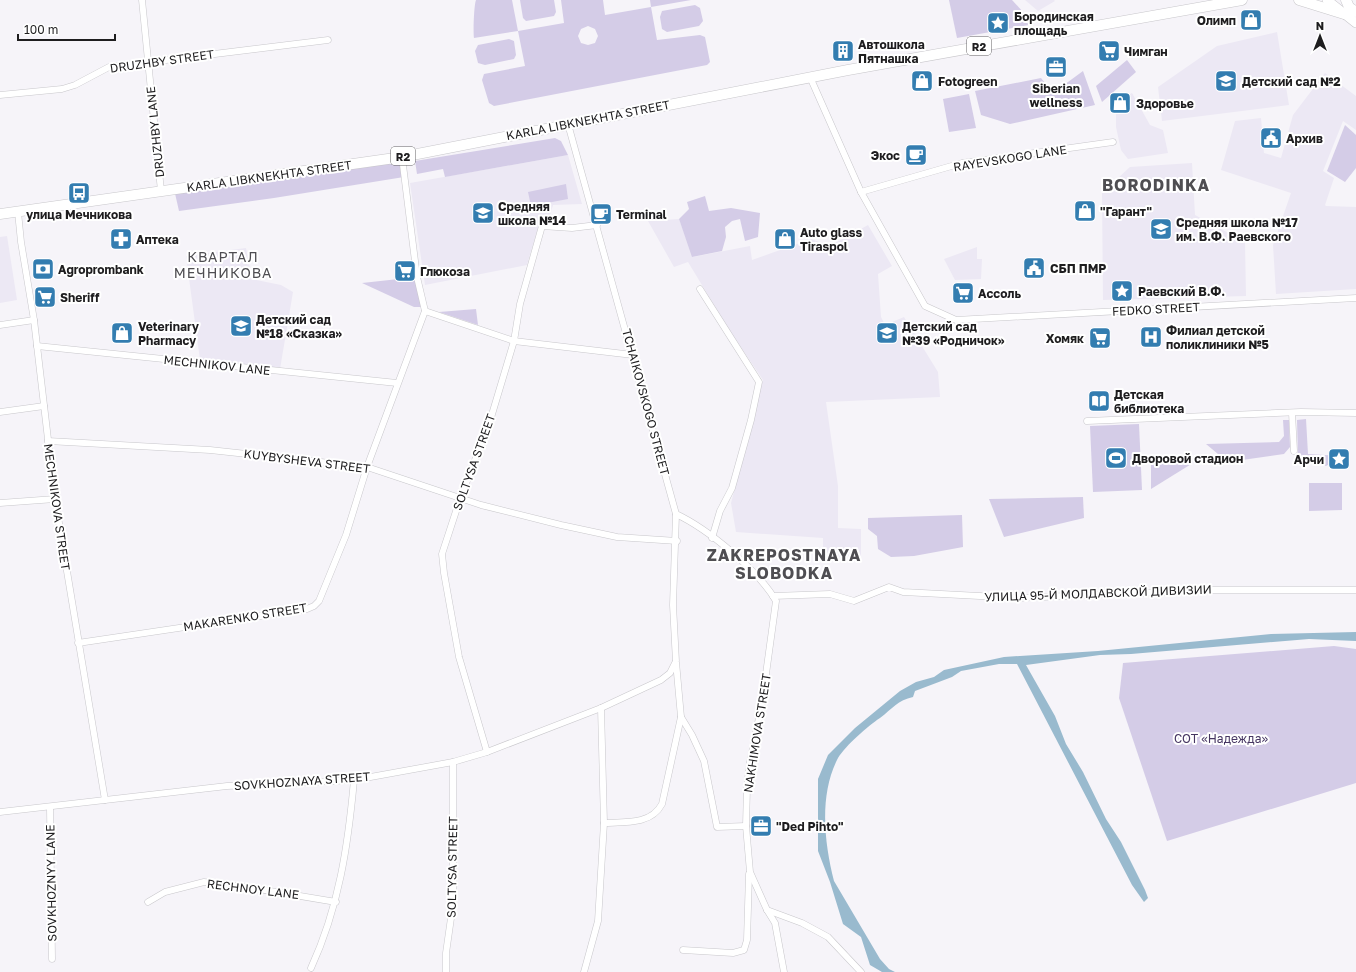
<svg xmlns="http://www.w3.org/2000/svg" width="1356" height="972" font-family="'Golos Text',sans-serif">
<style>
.built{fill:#ece8f4}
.green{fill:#d4cce7;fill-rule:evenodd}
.water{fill:#99bace}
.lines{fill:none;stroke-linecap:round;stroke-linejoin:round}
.street-casing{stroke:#c8c7cb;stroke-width:7}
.secondary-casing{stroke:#c8c7cb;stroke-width:10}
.primary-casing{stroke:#c8c7cb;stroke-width:11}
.street{stroke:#fff;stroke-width:6}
.secondary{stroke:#fff;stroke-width:9}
.primary{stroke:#fff;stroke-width:10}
.labels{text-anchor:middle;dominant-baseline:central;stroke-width:4;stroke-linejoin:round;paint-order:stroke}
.shield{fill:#fff;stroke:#626162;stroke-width:1}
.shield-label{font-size:11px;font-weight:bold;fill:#1e1d1f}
.poi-label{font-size:12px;font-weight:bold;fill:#1e1d1f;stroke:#fff;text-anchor:start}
.street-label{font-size:12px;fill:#1e1d1f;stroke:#fff}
.park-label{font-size:12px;fill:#463662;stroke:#fff}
.quarter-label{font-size:14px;letter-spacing:1px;fill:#4f4e52;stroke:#fff}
.district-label{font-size:16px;font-weight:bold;letter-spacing:1px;fill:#4f4e52;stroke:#fff}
</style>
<rect width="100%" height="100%" fill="#f6f4f9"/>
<g class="built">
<path d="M1025,0H1054L1055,1L1038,11Z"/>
<path d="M1277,32L1289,105L1162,121L1158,87L1217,46Z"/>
<path d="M1325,73L1356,96V130L1343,121L1323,171L1334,178L1325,205L1326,206L1356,207V289L1276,294L1273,245L1291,193L1221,170L1235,121L1261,118L1264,153L1281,158L1293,115Z"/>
<path d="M1132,93L1150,125L1163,130L1168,153L1128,159L1121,150L1116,127V102Z"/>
<path d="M568,155L582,204L553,205L548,222L539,224L527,265L425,285L410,183Z"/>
<path d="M1192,163L1195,215L1245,242L1246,296L1103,300L1102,193L1130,167Z"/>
<path d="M679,219L693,257L750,246L752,260L811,239L830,246L868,225L892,266L878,274L881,317L885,325L904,317L938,372L940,397L826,402L838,486V528L861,529V556L831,557L823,547V538L736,532L731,503L763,380L728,328L688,262L674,267L648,221Z"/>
<path d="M7,236L17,300L0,303V237Z"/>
<path d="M977,247V259H982L981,279L955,280L944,259Z"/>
<path d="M246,248L252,279L281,285L293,292L280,369L200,360L186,256Z"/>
</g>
<g class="green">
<path d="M476,0H512L518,31L564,23L561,0H603L605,15L651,7L650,0H691L651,7L657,40L700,35L705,37L710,62L707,65L494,106L489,103L482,80L484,74L525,66L518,31L474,38C473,33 474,4 476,0ZM588,26L595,29L598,36L595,43L588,45L581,43L578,36L581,29Z"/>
<path d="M520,0H554L556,12L554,16L526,21L523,18Z"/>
<path d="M949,0H1012L1034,24L957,38Z"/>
<path d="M695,5L700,8L703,21L699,26L667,32L662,29L660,17L662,11Z"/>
<path d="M509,39L514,41L516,55L514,59L485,65L478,63L475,51L478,45Z"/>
<path d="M1127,60L1136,72L1102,102L1096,86Z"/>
<path d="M1083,71L1095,105L1010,124L981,115L975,91L1041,78L1053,93Z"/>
<path d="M969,94L976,128L949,132L943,99Z"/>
<path d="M1345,125L1356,135V168L1345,182L1327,171Z"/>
<path d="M555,138L561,141L568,155L445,177L443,169L417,174L415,161Z"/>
<path d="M402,157L404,177L274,198L179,211L174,189Z"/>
<path d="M566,184L568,199L531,206L528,192Z"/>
<path d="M705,196L709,211L731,208L760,213L758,237L745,241L740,219L732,221L725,227L726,237L722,251L692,257L679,219L689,209L687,202Z"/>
<path d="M417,277L424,307H414L362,283Z"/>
<path d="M476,309L478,325L439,312Z"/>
<path d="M1306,419L1308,454L1341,456V463L1333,462L1326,466L1298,458L1297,420Z"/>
<path d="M1283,420H1289L1290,447L1284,454L1242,460L1224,459L1206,444L1279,442L1284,436Z"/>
<path d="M1139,424L1142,490L1093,492L1090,426Z"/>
<path d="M1201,458L1151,489V461Z"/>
<path d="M1309,483H1342V510L1309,511Z"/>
<path d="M1083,497L1084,518L1004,537L989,499Z"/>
<path d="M962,515L963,547L914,556L891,557L878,549L877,536L868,529V518Z"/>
<path d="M1334,646L1356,649V783L1167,841L1119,698L1123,663Z"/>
</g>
<path class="water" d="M1356,632V641L1309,639L1131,654L1100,655L1026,665L1055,716L1066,744L1083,772L1106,819L1121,842L1145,890L1148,898L1144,902L1132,885L1017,664H999L961,671L952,677L915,691L913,697C898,700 892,709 880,718C868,726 846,745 838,758C819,794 824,842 834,881L880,959L889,969L895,972H882L870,965L861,937L843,924L830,882L818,851V779L828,755L855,728L900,691L916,682L934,677L944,670L1004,657L1098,651L1271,634Z"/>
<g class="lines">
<g class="street-casing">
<g id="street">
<path d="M142,0L161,191"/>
<path d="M810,77L861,192L925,306L956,320L1356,298"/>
<path d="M0,95L62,89L75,85L109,67L328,40"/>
<path d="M568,124L676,514L673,605L676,662L681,717L692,735L704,761L717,827L746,826"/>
<path d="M402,157L417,277L425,311"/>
<path d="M861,192L962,163L1113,142"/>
<path d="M18,212L21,242L34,320L55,499L105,800"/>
<path d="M700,289L759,382L751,420L732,488L720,511L712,538"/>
<path d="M425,311L514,341L633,355"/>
<path d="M0,325L34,320"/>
<path d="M37,346L397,383"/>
<path d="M0,412L44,406"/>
<path d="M1292,413L1294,451"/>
<path d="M1087,421L1301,412L1356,413"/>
<path d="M48,441L210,450L367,467L481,505L561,525L617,537L677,541"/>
<path d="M0,503L55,499"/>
<path d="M676,514C708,529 759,571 776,601L762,703L750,762L747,787L746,826L750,872L767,910L775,923L784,972"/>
<path d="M773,596L830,594L854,601L889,587L903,592L1018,598L1213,590H1356"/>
<path d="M78,643L307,609L314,606L319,601L346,535L367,467L425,311"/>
<path d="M487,752L459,657L444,573L442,554L460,499L490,421L514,341L520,304L542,226L572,228L597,225"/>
<path d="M50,808L52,959"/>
<path d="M0,812L227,786L354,780L453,762L487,752L601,708L661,680L670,673L675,663"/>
<path d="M604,823C625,822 651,825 662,804L681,717"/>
<path d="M148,902L165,892L204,882L246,887L336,902"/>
<path d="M767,910L802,923L828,937L861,972"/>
<path d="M683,950L733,953L744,950L747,940L749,874"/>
<path d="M311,968C339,907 348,846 354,780"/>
<path d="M446,972V953L453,904V762"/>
<path d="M584,972L598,921L604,823L601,708"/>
</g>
</g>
<g class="secondary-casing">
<path id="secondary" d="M1327,0L1356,23"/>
</g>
<g class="primary-casing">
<g id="primary">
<path d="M1299,0L1344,14"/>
<path d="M1346,0L1349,7L1356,12"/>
<path d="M0,214L402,157L848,70L1242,0"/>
</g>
</g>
<use href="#street" class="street"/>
<use href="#secondary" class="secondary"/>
<use href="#primary" class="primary"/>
</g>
<defs>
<g id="shop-square" transform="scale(1.15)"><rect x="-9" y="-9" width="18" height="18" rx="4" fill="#337db0" stroke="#fff"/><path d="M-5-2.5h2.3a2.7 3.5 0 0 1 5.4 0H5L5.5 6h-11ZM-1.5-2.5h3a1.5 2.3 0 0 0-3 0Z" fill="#fff"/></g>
<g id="sight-square" transform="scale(1.15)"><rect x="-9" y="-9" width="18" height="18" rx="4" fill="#337db0" stroke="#fff"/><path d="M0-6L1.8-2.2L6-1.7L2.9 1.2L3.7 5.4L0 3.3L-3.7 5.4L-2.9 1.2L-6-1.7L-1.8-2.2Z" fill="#fff"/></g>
<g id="building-square" transform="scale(1.15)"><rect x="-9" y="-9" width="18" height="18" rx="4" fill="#337db0" stroke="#fff"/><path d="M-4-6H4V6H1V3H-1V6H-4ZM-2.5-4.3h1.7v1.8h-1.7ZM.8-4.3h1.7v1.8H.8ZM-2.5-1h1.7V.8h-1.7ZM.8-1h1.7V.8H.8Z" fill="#fff"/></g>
<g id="supermarket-square" transform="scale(1.15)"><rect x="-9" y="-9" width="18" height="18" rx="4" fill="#337db0" stroke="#fff"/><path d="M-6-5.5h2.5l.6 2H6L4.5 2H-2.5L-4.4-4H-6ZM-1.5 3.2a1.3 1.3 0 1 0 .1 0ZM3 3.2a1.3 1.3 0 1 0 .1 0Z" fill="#fff"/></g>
<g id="office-square" transform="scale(1.15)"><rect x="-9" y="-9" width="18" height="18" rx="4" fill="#337db0" stroke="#fff"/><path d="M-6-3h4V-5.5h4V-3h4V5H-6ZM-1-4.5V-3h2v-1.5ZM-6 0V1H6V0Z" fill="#fff"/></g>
<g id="school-square" transform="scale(1.15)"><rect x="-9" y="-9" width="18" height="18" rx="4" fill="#337db0" stroke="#fff"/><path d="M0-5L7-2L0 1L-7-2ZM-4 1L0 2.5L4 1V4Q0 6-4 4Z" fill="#fff"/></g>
<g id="civic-square" transform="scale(1.15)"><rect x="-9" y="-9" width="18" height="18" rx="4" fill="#337db0" stroke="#fff"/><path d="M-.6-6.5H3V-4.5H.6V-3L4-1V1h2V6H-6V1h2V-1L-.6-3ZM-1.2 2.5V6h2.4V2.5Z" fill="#fff"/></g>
<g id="cafe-square" transform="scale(1.15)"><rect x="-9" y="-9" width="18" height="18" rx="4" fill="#337db0" stroke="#fff"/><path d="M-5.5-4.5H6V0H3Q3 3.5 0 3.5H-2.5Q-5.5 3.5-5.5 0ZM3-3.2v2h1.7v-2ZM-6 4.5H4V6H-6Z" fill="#fff"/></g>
<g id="bus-square" transform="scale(1.15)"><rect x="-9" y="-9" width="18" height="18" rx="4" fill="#337db0" stroke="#fff"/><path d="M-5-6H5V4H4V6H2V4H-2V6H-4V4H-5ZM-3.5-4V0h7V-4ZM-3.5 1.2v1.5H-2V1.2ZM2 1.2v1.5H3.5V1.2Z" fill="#fff"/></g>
<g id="pharmacy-square" transform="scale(1.15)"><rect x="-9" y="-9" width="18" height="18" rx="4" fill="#337db0" stroke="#fff"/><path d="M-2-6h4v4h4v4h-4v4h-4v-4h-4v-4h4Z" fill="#fff"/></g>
<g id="bank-square" transform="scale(1.15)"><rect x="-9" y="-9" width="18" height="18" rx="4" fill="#337db0" stroke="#fff"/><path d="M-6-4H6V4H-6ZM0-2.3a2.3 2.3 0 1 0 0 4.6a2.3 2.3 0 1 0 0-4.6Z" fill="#fff"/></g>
<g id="hospital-square" transform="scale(1.15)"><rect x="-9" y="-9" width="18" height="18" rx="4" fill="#337db0" stroke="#fff"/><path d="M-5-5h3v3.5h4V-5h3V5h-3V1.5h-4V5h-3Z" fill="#fff"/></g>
<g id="library-square" transform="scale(1.15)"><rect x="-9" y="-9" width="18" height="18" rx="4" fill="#337db0" stroke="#fff"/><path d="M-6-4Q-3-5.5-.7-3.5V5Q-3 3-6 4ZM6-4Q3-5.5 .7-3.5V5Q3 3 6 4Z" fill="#fff"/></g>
<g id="stadium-square" transform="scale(1.15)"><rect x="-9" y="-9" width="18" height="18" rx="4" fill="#337db0" stroke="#fff"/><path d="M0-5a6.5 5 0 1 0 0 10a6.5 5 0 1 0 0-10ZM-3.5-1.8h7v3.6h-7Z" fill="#fff"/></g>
</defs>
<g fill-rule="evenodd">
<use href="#shop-square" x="1251" y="20"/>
<use href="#sight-square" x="998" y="23"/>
<use href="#building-square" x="843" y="51"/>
<use href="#supermarket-square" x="1109" y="51"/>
<use href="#office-square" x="1056" y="67"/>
<use href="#shop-square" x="922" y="81"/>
<use href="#school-square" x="1226" y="81"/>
<use href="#shop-square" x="1120" y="103"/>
<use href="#civic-square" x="1271" y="138"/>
<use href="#cafe-square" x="916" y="155"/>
<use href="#bus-square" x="79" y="193"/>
<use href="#shop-square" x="1085" y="211"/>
<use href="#school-square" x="483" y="213"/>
<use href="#cafe-square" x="601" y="214"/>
<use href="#school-square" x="1161" y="229"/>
<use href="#pharmacy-square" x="121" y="239"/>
<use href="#shop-square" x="785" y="239"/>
<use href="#civic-square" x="1034" y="268"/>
<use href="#bank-square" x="43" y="269"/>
<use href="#supermarket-square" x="405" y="271"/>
<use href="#sight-square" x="1122" y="291"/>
<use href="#supermarket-square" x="963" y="293"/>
<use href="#supermarket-square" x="45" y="297"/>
<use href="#school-square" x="241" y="326"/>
<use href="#shop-square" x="122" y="333"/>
<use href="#school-square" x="887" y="333"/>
<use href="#hospital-square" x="1151" y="337"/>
<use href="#supermarket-square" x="1100" y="338"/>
<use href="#library-square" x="1099" y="401"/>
<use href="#stadium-square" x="1116" y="458"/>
<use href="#sight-square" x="1339" y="459"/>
<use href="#office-square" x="761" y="826"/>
</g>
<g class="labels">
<g class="shield">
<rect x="967" y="37" width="24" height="18" rx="3"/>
<rect x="391" y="147" width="24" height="18" rx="3"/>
</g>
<g class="shield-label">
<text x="979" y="46">R2</text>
<text x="403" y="156">R2</text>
</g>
<g class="poi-label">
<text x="1014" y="16">Бородинская<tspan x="1014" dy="14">площадь</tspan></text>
<text x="1236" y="20" text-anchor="end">Олимп</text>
<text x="858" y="44">Автошкола<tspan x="858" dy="14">Пятнашка</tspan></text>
<text x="1124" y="51">Чимган</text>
<text x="938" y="81">Fotogreen</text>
<text x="1242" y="81">Детский сад №2</text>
<text x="1056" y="88" text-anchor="middle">Siberian<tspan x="1056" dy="14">wellness</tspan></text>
<text x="1136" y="103">Здоровье</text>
<text x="1286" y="138">Архив</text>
<text x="900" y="155" text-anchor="end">Экос</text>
<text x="498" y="206">Средняя<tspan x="498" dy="14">школа №14</tspan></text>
<text x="1100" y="211">"Гарант"</text>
<text x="79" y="214" text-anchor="middle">улица Мечникова</text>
<text x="616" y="214">Terminal</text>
<text x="1176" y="222">Средняя школа №17<tspan x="1176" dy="14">им. В.Ф. Раевского</tspan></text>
<text x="800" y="232">Auto glass<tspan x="800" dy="14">Tiraspol</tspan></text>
<text x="136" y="239">Аптека</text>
<text x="1050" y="268">СБП ПМР</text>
<text x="58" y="269">Agroprombank</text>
<text x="420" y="271">Глюкоза</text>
<text x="1138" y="291">Раевский В.Ф.</text>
<text x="978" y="293">Ассоль</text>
<text x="60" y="297">Sheriff</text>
<text x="256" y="319">Детский сад<tspan x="256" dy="14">№18 «Сказка»</tspan></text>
<text x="138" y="326">Veterinary<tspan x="138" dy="14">Pharmacy</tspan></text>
<text x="902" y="326">Детский сад<tspan x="902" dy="14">№39 «Родничок»</tspan></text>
<text x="1166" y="330">Филиал детской<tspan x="1166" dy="14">поликлиники №5</tspan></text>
<text x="1084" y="338" text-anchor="end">Хомяк</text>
<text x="1114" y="394">Детская<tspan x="1114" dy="14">библиотека</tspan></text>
<text x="1132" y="458">Дворовой стадион</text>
<text x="1324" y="459" text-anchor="end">Арчи</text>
<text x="776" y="826">"Ded Pihto"</text>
</g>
<g class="street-label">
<text transform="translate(162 61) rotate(-8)">DRUZHBY STREET</text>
<text transform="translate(588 120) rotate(-11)">KARLA LIBKNEKHTA STREET</text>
<text transform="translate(155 132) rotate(-96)">DRUZHBY LANE</text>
<text transform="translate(1010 158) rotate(-9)">RAYEVSKOGO LANE</text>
<text transform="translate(269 176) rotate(-8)">KARLA LIBKNEKHTA STREET</text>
<text transform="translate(1156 309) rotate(-3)">FEDKO STREET</text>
<text transform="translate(217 365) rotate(6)">MECHNIKOV LANE</text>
<text transform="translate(646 402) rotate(75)">TCHAIKOVSKOGO STREET</text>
<text transform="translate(307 461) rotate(7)">KUYBYSHEVA STREET</text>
<text transform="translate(474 462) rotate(-70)">SOLTYSA STREET</text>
<text transform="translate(57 507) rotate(82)">MECHNIKOVA STREET</text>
<text transform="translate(1098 593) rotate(-2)">УЛИЦА 95-Й МОЛДАВСКОЙ ДИВИЗИИ</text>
<text transform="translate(245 617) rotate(-9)">MAKARENKO STREET</text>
<text transform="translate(757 733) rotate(-81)">NAKHIMOVA STREET</text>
<text transform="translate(302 781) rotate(-4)">SOVKHOZNAYA STREET</text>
<text transform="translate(452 867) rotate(-89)">SOLTYSA STREET</text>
<text transform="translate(51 883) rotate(-91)">SOVKHOZNYY LANE</text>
<text transform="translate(253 889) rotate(7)">RECHNOY LANE</text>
</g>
<g class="park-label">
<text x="1221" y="738">СОТ «Надежда»</text>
</g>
<g class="quarter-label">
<text x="223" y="256">КВАРТАЛ<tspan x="223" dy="16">МЕЧНИКОВА</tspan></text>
</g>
<g class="district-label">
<text x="1156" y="185">BORODINKA</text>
<text x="784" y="555">ZAKREPOSTNAYA<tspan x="784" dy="18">SLOBODKA</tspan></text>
</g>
</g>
<g transform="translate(1320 36)" stroke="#ffffff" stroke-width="3" paint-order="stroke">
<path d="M0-3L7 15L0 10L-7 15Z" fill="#1e1d1f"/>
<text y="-6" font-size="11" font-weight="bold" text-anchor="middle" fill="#1e1d1f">N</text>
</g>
<path d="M18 34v6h97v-6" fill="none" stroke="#1e1d1f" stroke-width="2"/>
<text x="24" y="34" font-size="12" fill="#1e1d1f" stroke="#ffffff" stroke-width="3" paint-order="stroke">100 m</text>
</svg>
